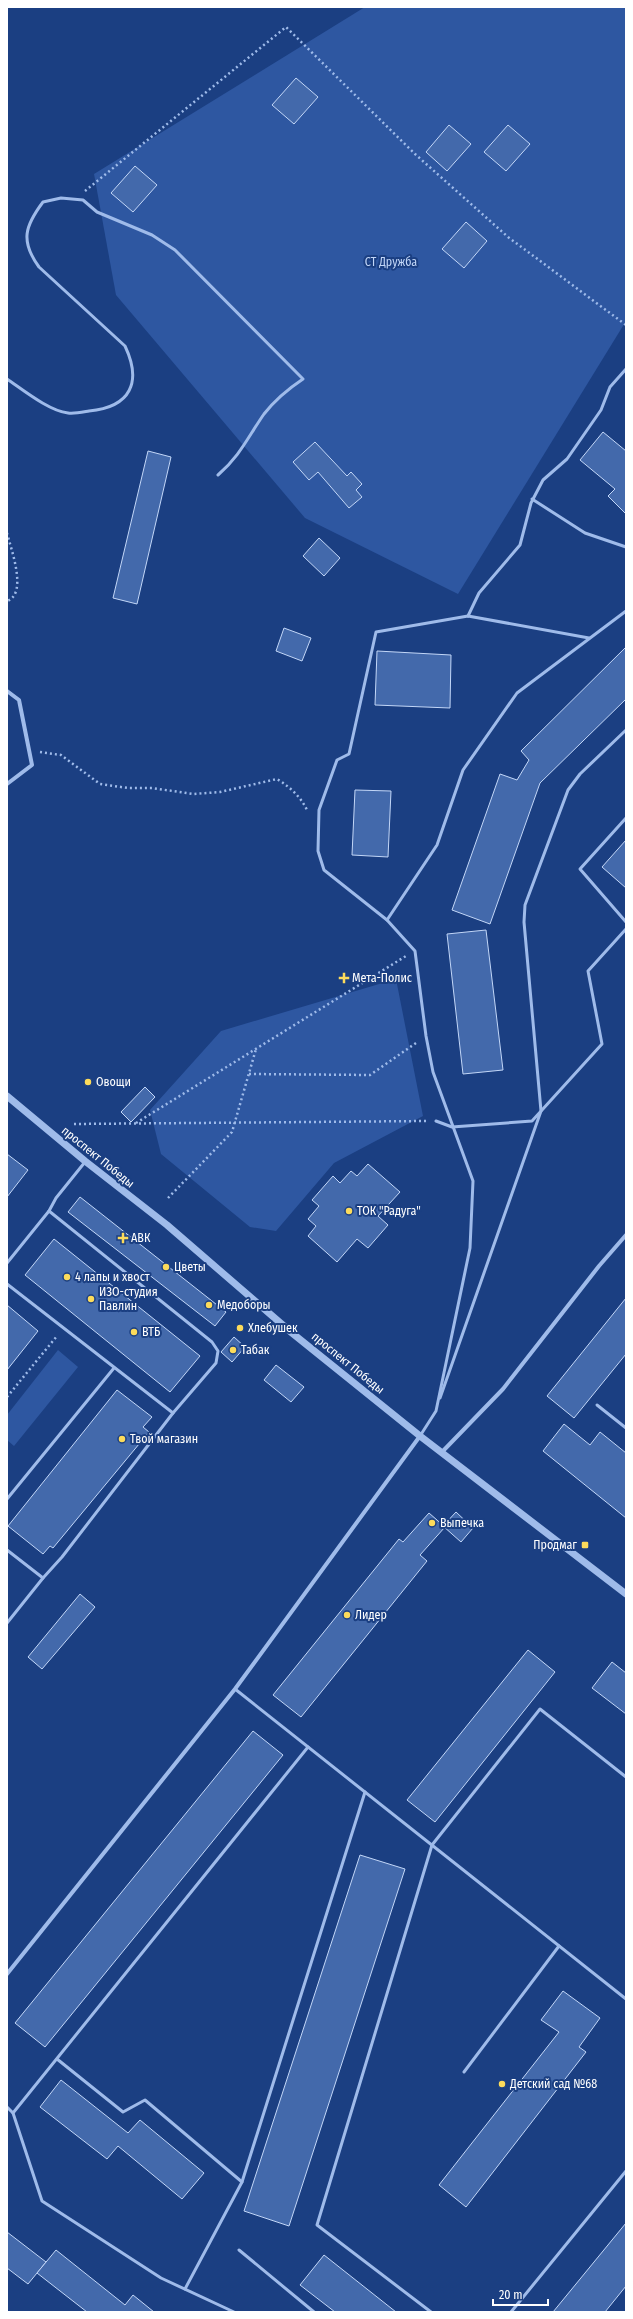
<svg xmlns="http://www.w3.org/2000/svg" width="633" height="2319" font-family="'Fira Sans Condensed',sans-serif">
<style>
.green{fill:#2e57a1}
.building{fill:#4369ab;stroke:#c3d7f8}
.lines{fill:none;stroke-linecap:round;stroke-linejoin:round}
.path{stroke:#9fbbea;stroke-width:2.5;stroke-dasharray:2 3;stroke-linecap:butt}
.service{stroke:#9fbbea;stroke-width:3}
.minor{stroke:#9fbbea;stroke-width:4}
.tertiary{stroke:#9fbbea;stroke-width:7}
.poi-dot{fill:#fcdb5b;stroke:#1b3f82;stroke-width:1.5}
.labels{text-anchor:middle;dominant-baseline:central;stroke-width:4;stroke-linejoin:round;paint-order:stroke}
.park-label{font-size:12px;fill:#c3d7f8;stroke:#1b3f82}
.poi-label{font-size:12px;fill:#fff;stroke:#1b3f82;text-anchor:start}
.street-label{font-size:12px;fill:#fff;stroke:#1b3f82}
</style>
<rect width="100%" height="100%" fill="#1b3f82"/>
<g class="green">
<path d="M365,7H626V321L458,594L305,518L116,295L94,174Z"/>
<path d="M396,979L423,1116L334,1163L276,1231L250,1227L161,1154L150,1110L221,1031Z"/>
<path d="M58,1350L78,1367L14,1446L7,1440V1415Z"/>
</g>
<g class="building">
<path d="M296,78L318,97L294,124L272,105Z"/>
<path d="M449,125L471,144L447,171L426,152Z"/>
<path d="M508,125L530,144L506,171L484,152Z"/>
<path d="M135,166L157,185L133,212L111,193Z"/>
<path d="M466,222L487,241L464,268L442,249Z"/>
<path d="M603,432L626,451V514L608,496L615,489L580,460Z"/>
<path d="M315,442L347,476L351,472L362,484L356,490L362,497L349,508L318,472L309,480L293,462Z"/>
<path d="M148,451L171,457L137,604L113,598Z"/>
<path d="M319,538L340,558L324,576L303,556Z"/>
<path d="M284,628L311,638L302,661L276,651Z"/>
<path d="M626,647V699L540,783L490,924L452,910L500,774L517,780L529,760L521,751Z"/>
<path d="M377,651L451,655L450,708L375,705Z"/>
<path d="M355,790L391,791L388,857L352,855Z"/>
<path d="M626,840V888L602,867Z"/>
<path d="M486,930L503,1070L463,1074L447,934Z"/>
<path d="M145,1087L155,1097L131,1122L121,1112Z"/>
<path d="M7,1154L28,1170L7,1197Z"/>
<path d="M368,1164L400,1192L378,1216L388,1225L368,1248L357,1239L337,1262L308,1236L316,1226L308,1219L319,1206L312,1200L333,1176L340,1183L351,1171L357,1176Z"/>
<path d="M80,1197L226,1312L215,1326L68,1212Z"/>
<path d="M54,1239L200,1356L170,1392L25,1275Z"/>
<path d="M626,1298V1354L574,1418L547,1396Z"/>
<path d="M7,1305L38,1331L7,1370Z"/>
<path d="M234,1337L245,1347L232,1362L221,1352Z"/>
<path d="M276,1365L304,1387L291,1402L264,1380Z"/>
<path d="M117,1390L152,1417L143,1427L149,1432L53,1548L50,1546L43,1554L8,1526Z"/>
<path d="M564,1424L590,1445L600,1432L626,1453V1518L543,1451Z"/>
<path d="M456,1512L473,1528L461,1542L443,1526Z"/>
<path d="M429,1513L445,1527L420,1555L427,1561L301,1717L273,1695L399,1539L403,1542Z"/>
<path d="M80,1594L95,1607L42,1669L28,1657Z"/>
<path d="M528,1650L555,1672L435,1822L407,1800Z"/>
<path d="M612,1662L626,1673V1714L592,1688Z"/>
<path d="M253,1731L283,1755L45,2047L15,2023Z"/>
<path d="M360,1855L405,1869L289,2226L244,2211Z"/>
<path d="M563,1991L600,2018L579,2047L586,2052L466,2207L439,2185L559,2032L541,2020Z"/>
<path d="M61,2080L128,2133L140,2120L204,2173L182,2199L118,2146L107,2159L40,2107Z"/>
<path d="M626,2223V2286L605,2312H553Z"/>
<path d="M7,2232L46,2262L28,2284L7,2268Z"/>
<path d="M56,2250L125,2305L133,2295L154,2312H87L37,2273Z"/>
<path d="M324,2255L396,2312H335L300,2285Z"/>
</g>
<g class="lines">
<g class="path">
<path d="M85,191L286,27L415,154L508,237L626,325"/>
<path d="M7,533C11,549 28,594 7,601"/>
<path d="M40,752L61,755L100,784L128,788H152L193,794L220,792L277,779C290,787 300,796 307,810"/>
<path d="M249,1074L370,1075L416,1043"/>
<path d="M136,1123L406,956"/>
<path d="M74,1124L426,1121"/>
<path d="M168,1198L232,1132L256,1049"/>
<path d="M7,1397L57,1336"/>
</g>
<g class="service">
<path d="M7,379C22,389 49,411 68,413C74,414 83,412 89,411C131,407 142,382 125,346L39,267C20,241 25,226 43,202L61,198L83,200L97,212L152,235L175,250L303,379C288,389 275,400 264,414C248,437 240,456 218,475"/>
<path d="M532,499L585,533L626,547"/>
<path d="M468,616L479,593L520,545L531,503L543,480L567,459L601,410L610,387L626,369"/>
<path d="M626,818L580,869L626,922"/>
<path d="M387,920L437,845L463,770L517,693L626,611"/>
<path d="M436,1121L452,1127L532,1121L602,1044L588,971L626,929"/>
<path d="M7,1263L49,1211"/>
<path d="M7,1284L173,1413L216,1363L218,1351L212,1342L49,1211L56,1198L85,1162"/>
<path d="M440,1398L541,1111L524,922L525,905L568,790L580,774L626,730"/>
<path d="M597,1405L626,1428"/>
<path d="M420,1436L436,1411L470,1248L473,1181L433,1072L426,1036L415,951L387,920L324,870L318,851L319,810L337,760L349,754L376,632L468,616L589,638"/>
<path d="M7,1499L114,1368"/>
<path d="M7,1550L43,1578L62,1557L173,1413"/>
<path d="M7,1623L43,1578"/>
<path d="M235,1689L626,1999"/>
<path d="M57,2059L123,2112L145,2100L242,2182"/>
<path d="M464,2072L559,1946"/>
<path d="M7,2107L13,2113L42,2201L161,2278L234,2312"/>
<path d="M13,2113L308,1747"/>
<path d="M239,2250L314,2312"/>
<path d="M185,2289L242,2182L365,1792"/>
<path d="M431,2312L317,2225L432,1845L540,1709L626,1777"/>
<path d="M511,2312L626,2171"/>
</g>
<g class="minor">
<path d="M7,691L19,700L32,765L7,784"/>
<path d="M442,1452L503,1389L599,1266L626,1235"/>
<path d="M7,1974L235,1689L420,1436"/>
</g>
<path class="tertiary" d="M7,1096L85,1161L167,1225L292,1333L420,1436L626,1594"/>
</g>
<g class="poi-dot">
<path d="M342 972h4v4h4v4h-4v4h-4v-4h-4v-4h4z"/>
<circle cx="88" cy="1082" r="4"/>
<circle cx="349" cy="1211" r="4"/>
<path d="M121 1232h4v4h4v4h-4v4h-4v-4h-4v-4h4z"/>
<circle cx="166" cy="1267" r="4"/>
<circle cx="67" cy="1277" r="4"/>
<circle cx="91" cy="1299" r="4"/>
<circle cx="209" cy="1305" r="4"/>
<circle cx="240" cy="1328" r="4"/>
<circle cx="134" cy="1332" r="4"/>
<circle cx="233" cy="1350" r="4"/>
<circle cx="122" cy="1439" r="4"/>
<circle cx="432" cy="1523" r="4"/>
<rect x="581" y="1541" width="8" height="8" rx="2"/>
<circle cx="347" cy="1615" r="4"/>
<circle cx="502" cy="2084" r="4"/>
</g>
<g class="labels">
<g class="park-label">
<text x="391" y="262">СТ Дружба</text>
</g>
<g class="poi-label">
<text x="352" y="978">Мета-Полис</text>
<text x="96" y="1082">Овощи</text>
<text x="357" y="1211">ТОК "Радуга"</text>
<text x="131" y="1238">АВК</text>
<text x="174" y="1267">Цветы</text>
<text x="75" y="1277">4 лапы и хвост</text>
<text x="99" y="1292">ИЗО-студия<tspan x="99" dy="14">Павлин</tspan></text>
<text x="217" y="1305">Медоборы</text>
<text x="248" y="1328">Хлебушек</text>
<text x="142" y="1332">ВТБ</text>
<text x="241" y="1350">Табак</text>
<text x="130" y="1439">Твой магазин</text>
<text x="440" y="1523">Выпечка</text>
<text x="577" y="1545" text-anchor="end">Продмаг</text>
<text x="355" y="1615">Лидер</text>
<text x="510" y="2084">Детский сад №68</text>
</g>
<g class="street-label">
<text transform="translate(98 1157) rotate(39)">проспект Победы</text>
<text transform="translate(348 1363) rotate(39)">проспект Победы</text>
</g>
</g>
<rect width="633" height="2319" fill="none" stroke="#ffffff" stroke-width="16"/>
<path d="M493 2299v6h55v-6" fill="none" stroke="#ffffff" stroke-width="2"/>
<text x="499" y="2299" font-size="12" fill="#ffffff" stroke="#1b3f82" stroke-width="3" paint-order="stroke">20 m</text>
</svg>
